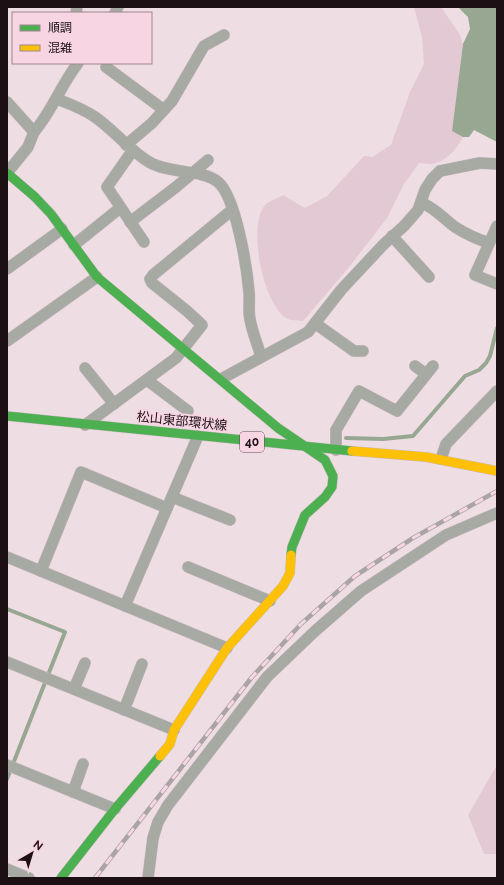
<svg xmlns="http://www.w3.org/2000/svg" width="504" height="885" font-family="Raleway,'Noto Sans JP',sans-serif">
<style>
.green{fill:#e2c9d3}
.water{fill:#97a792}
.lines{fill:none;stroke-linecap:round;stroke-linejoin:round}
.stream{stroke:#97a792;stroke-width:4}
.street-casing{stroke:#c7bac0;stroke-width:12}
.fast-casing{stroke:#c7bac0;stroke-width:10}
.slow-casing{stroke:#c7bac0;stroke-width:10}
.street{stroke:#a7a9a3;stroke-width:11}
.fast{stroke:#4caf50;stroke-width:9}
.slow{stroke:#ffc107;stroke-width:9}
.rail-casing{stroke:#aaa5a4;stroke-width:4.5}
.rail{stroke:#f7d5e3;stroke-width:3;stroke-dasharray:9;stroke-linecap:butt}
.labels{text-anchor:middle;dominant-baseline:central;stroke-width:4;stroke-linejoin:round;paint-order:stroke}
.shield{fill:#f7d5e3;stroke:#5e4b53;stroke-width:1}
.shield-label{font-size:12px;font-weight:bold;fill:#1c1015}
.street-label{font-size:13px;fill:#1c1015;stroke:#f7d5e3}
</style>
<rect width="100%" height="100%" fill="#efdde4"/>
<g class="green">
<path d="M414,7H441L460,35L463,44L452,131L463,137C457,148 448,160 435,163C430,165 424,163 419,163L404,184L387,218L350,266L303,321C299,320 292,321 288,319C263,307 247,225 265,205C269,201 278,198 283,195L305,208L327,196L364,156L372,157L391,145L410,92L424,64L422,37Z"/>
<path d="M497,765V854H484L468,815Z"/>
</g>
<path class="water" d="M458,7H497V142L474,130L469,137H463L452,131L463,44L470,29L468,17Z"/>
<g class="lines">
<g class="stream">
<path d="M346,438L383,439L413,436L465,376L479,370L486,363L490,356L497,328"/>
<path d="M7,609L65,632L7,779"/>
</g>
<g class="street-casing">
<g id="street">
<path d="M76,13L77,7"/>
<path d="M115,13L118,7"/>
<path d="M106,67L164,110"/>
<path d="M57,99C70,104 84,109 95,117C114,130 129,150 149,162C169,174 202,169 218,182C236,197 247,268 249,292C250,301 248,311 250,319C252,332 258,345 261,357"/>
<path d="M7,102L34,132L28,147L7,173"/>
<path d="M34,132C52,111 61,85 78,63"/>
<path d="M126,145L152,123L172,101L204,46L224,35"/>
<path d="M133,150L107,187L144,242"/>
<path d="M422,203C435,208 444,219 455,227C466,234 477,239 489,243"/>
<path d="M130,222L176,187L208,160"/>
<path d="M497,226L475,275L497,284"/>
<path d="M392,236L429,277"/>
<path d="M74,245L120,208"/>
<path d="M7,269L62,229"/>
<path d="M316,324L354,351H363"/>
<path d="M7,341L97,277"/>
<path d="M415,366L426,374"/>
<path d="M85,368L114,404"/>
<path d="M221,379L308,332L341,290L383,245L404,226L418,210L425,190L432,179L440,171L480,163L497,164"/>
<path d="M147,380L188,411"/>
<path d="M85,425L176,358L202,325L187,311L152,283L150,279L153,275L232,210"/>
<path d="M336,450V430L359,391L397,411L433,366"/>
<path d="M441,459L446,444L497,391"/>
<path d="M172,497L230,520"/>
<path d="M7,557L227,648"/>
<path d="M188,567L270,601"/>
<path d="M41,571L81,472L167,508"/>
<path d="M125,606L198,436"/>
<path d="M7,662L174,730"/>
<path d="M74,689L85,663"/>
<path d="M124,710L142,664"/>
<path d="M7,765L115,809"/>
<path d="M73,792L83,764"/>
<path d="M7,869L29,878"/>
<path d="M148,878L153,838L158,822L168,805L267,677L314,632L361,591L446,535L497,513"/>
</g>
</g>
<g class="fast-casing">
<g id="fast">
<path d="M7,173L35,197L51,214L97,277L278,428L325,460L333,476L332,487L325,497L305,515L292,547L291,555"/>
<path d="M7,416L352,451"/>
<path d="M61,878L115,809L160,756"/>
</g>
</g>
<g class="slow-casing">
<g id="slow">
<path d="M352,451L426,457L497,471"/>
<path d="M160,756L170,744L174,730L227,648L283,586L290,573L291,555"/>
</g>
</g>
<use href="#street" class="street"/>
<use href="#fast" class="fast"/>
<use href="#slow" class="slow"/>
<g class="rail-casing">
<path id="rail" d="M95,878L252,677L301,624L355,576L413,538L497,491"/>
</g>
<use href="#rail" class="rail"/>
</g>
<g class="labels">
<rect class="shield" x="240" y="432" width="24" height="20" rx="3"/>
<g class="shield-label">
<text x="252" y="442">40</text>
</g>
<g class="street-label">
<text transform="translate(182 421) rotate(6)">松山東部環状線</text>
</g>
</g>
<rect width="504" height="885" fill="none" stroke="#1c1015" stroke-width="16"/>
<rect x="12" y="12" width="140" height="52" fill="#f7d5e3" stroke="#9f8691"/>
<rect x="20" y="25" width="20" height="6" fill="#4caf50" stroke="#9f8691"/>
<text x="48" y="32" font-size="12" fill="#1c1015">順調</text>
<rect x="20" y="45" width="20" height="6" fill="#ffc107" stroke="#9f8691"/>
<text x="48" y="52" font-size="12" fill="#1c1015">混雑</text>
<g transform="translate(32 853) rotate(38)" stroke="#f7d5e3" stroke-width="3" paint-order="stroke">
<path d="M0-3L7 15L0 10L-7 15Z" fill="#1c1015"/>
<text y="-6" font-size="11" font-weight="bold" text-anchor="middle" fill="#1c1015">N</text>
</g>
</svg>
